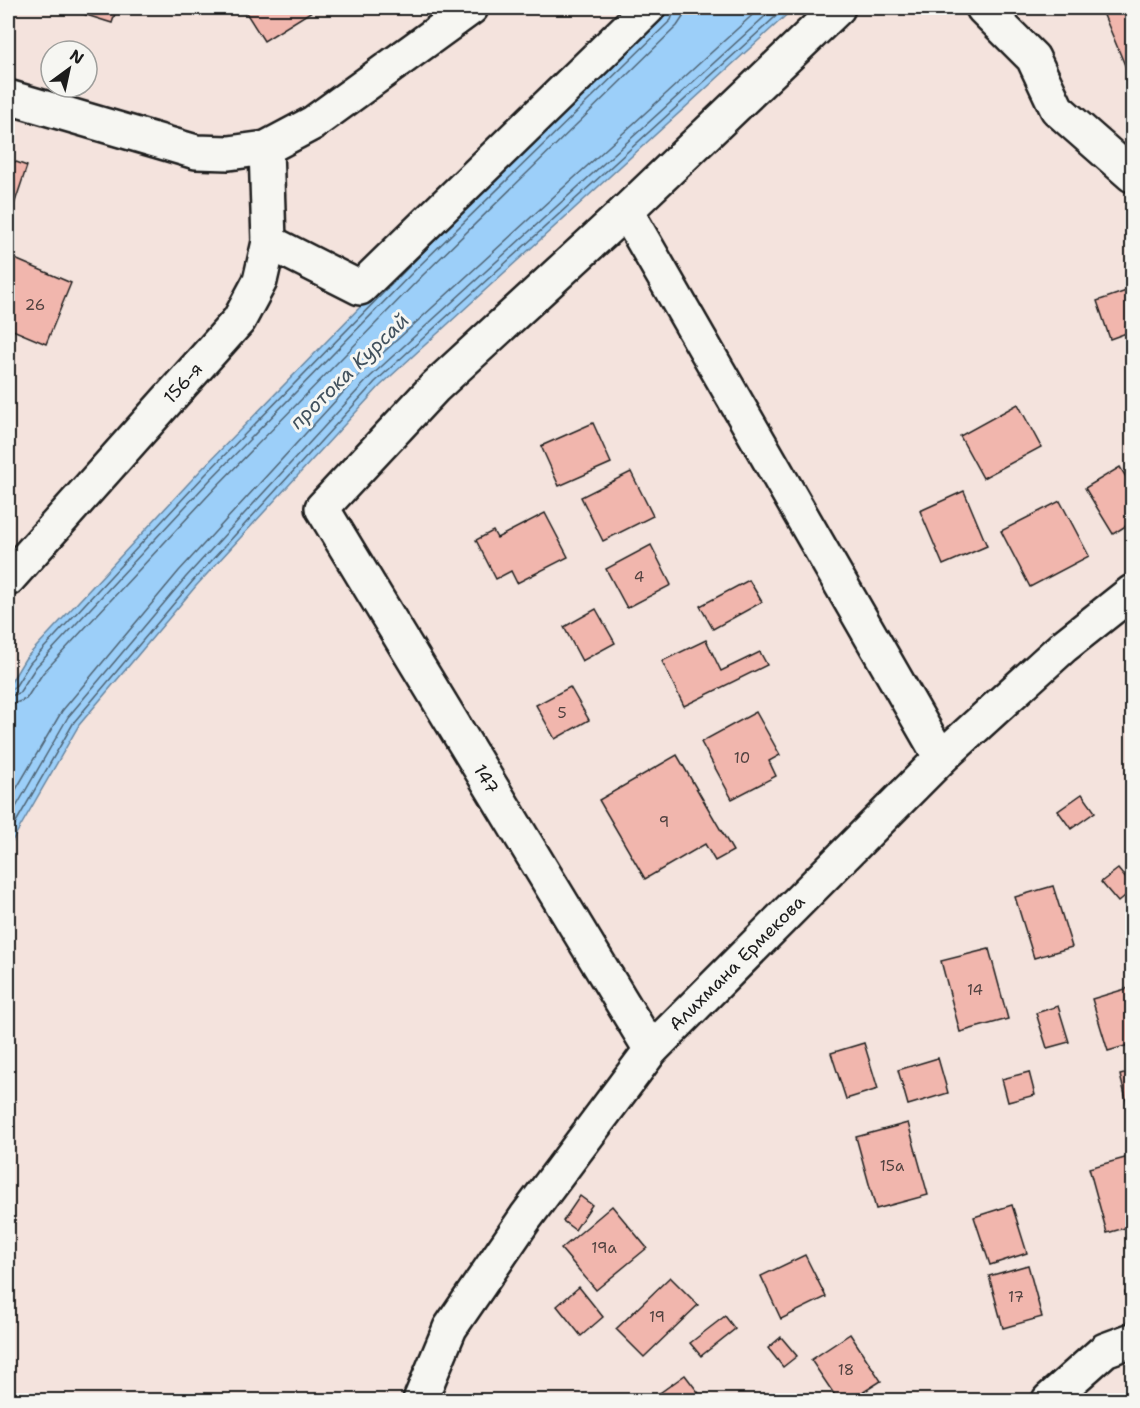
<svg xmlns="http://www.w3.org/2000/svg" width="1140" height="1408" font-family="'Shantell Sans',sans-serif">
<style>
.water{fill:#9ccff9;stroke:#6987a1;stroke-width:1.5}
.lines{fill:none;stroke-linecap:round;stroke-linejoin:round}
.shore{stroke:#4f6474;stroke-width:1.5}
.building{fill:#f1b6ad;stroke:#1c1c1c;stroke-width:1.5}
.minor-casing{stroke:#1c1c1c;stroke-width:38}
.minor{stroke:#f6f6f2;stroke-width:33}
.labels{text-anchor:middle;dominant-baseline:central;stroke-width:6;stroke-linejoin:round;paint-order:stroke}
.number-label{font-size:15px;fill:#514240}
.street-label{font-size:18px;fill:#1c1c1c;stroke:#f6f6f2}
.water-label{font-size:20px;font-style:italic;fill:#42525e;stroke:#f6f6f2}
</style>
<rect width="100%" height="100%" fill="#f4e3dd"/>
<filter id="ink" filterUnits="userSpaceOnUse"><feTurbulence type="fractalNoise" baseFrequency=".0167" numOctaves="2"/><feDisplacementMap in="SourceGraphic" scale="12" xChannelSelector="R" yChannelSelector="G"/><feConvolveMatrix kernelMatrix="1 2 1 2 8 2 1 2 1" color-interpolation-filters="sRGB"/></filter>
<g filter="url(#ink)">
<path class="water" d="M664,8H794L380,386L196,586L79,725L8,848V687L25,659L200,471L406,260Z"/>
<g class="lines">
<g class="shore">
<path d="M8,689L15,687L30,663L205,475L436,239"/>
<path d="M8,697L19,693L36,667L210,480L415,270L671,20L675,8"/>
<path d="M8,706L26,699L43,673L217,486L422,276L677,26L683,17L684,8"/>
<path d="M8,803L62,711L179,571L363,371L760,8"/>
<path d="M8,821L68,717L186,577L370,377L774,8"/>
<path d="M8,836L74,722L192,582L375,382L785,8"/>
</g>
</g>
<g class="building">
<path d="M82,8H117L112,23L80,13Z"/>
<path d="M243,8H317L264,41Z"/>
<path d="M1101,8H1132V82Z"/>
<path d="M8,159L27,166L8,223Z"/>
<path d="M8,256L71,283L46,344L8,328Z"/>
<path d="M1132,289V331L1110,339L1097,301Z"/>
<path d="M1018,404L1041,447L983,478L960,436Z"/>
<path d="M593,423L611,463L559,486L541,446Z"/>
<path d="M1120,467L1132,487V522L1113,534L1085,488Z"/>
<path d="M631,472L653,516L603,541L581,497Z"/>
<path d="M964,491L987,546L943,565L920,511Z"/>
<path d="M1060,501L1089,556L1030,587L1001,531Z"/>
<path d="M545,513L568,557L517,583L511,571L496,579L476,540L493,531L497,538Z"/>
<path d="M651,545L671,585L627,608L606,569Z"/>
<path d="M749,580L762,602L713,629L700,606Z"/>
<path d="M596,609L615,643L582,661L564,627Z"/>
<path d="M706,640L721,671L760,652L767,665L684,706L662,661Z"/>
<path d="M570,687L589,720L555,739L536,705Z"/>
<path d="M756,712L780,755L769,761L776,776L732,799L701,742Z"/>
<path d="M677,755L733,851L715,861L705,844L645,879L599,800Z"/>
<path d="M1082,794L1095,812L1071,829L1058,811Z"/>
<path d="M1118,869L1132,886V890L1118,902L1101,882Z"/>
<path d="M1053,886L1072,947L1034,958L1015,897Z"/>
<path d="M989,949L1008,1019L960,1032L941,961Z"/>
<path d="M1132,987V1044L1108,1051L1092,999Z"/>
<path d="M1058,1006L1069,1042L1047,1048L1036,1013Z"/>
<path d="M864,1043L878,1089L846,1099L831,1053Z"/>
<path d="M938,1058L948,1093L908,1105L898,1070Z"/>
<path d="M1029,1072L1035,1095L1008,1102L1002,1079Z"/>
<path d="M1132,1072V1102L1127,1103L1120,1075Z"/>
<path d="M908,1123L928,1195L876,1209L856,1137Z"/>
<path d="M1132,1156V1226L1107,1233L1089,1168Z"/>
<path d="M580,1196L592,1205L575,1230L563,1221Z"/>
<path d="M1012,1205L1027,1253L990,1265L974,1217Z"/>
<path d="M612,1206L647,1248L596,1290L561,1249Z"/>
<path d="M805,1255L826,1297L781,1319L761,1276Z"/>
<path d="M1028,1265L1042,1317L1003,1328L989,1276Z"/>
<path d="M670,1277L698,1305L644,1357L616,1329Z"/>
<path d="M579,1287L603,1317L581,1336L557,1306Z"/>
<path d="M1132,1289V1315L1125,1292Z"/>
<path d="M725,1316L735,1329L701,1356L690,1343Z"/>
<path d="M850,1334L881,1381L851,1400H838L811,1360Z"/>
<path d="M781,1337L797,1356L783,1367L768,1348Z"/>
<path d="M685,1375L704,1400H650Z"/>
</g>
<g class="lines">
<g class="minor-casing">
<g id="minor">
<path d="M983,8L1033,58L1057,109L1132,175"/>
<path d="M8,97L196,152L229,153L266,148L313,123L471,8"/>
<path d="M626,211L941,758"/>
<path d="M269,242L360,288L648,8"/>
<path d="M8,579L239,320L260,281L269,242L266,148"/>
<path d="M651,1050L322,508L435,387L626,211L838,8"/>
<path d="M420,1400L450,1328L526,1217L651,1050L941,758L1064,646L1132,592"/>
<path d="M1049,1400L1105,1350L1132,1340"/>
</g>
</g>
<use href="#minor" class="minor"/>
</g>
</g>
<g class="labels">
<g class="number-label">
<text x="35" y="305">26</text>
<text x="639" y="577">4</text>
<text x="562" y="713">5</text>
<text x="742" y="758">10</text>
<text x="664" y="822">9</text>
<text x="975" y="990">14</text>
<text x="892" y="1166">15а</text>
<text x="604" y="1248">19а</text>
<text x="1016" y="1297">17</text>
<text x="657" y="1317">19</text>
<text x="846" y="1370">18</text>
</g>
<g class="street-label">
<text transform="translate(183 383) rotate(-48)">156-я</text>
<text transform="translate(486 779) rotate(59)">147</text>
<text transform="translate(737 963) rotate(-45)">Алихмана Ермекова</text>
</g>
<g class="water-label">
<text transform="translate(349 371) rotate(-44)">протока Курсай</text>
</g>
</g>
<rect width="1140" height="1408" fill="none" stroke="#f6f6f2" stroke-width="30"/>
<rect x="15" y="15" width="1110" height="1378" fill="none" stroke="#1c1c1c" stroke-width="2" filter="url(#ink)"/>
<g transform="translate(69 69) rotate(33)"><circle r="28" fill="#f6f6f2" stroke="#9f9f9c" stroke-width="1.5"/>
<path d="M0-4.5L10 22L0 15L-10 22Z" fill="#1c1c1c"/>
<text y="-9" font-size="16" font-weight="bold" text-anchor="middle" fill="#1c1c1c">N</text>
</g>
</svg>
